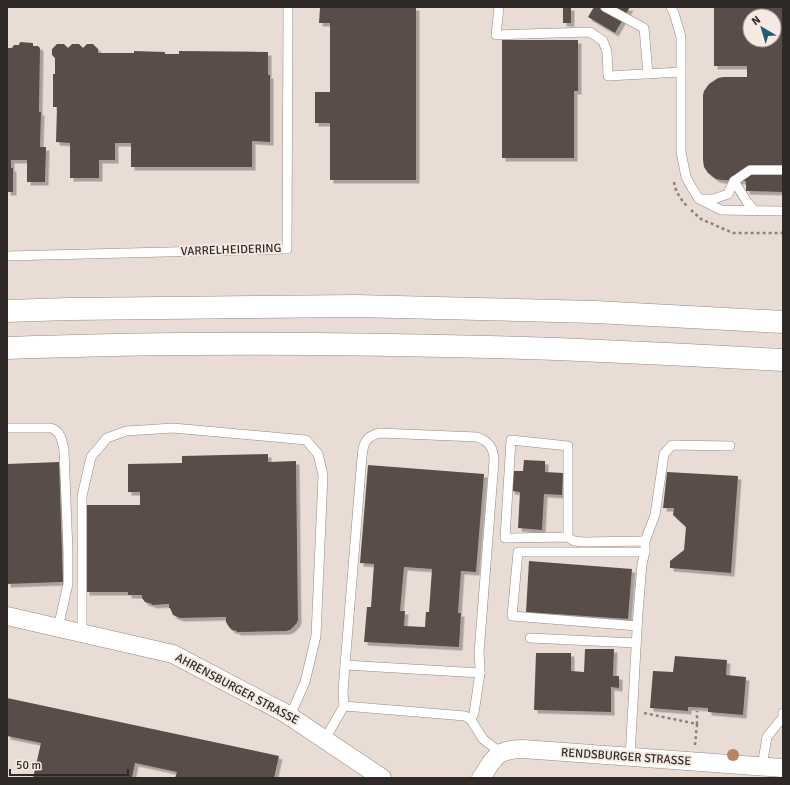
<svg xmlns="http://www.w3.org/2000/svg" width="790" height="785" font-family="Signika,sans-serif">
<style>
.building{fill:#594e49;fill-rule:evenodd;filter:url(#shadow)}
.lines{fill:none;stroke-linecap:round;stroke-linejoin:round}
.lane-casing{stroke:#948882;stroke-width:10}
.street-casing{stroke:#948882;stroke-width:19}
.highway-casing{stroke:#948882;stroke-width:23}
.path{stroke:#8b827d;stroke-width:2.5;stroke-dasharray:3 3;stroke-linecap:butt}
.lane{stroke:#fff;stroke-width:9}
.street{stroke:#fff;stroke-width:18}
.highway{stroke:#fff;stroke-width:22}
.tree{fill:#b48666}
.labels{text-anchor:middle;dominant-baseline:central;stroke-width:4;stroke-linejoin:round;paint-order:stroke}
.street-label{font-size:12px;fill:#2f2a27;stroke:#f6e9e2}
</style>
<defs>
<filter id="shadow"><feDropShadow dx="3.5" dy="3.5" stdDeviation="0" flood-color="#0004"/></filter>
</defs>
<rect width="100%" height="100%" fill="#e9dcd5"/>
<g class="building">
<path d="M322,7H416V180H330V123H315V92H330V23H319L320,8H322Z"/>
<rect x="563" y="7" width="8" height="16"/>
<path d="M594,7H630L615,33L588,17Z"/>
<path d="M714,7H783V192L746,191V181L721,180L716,179L708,173L704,167L703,160V95L704,91L709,84L718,78L723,77H747V66H714ZM750,16H774V40H750Z"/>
<path d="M502,40H578V91H574V158H502Z"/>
<path d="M20,42L33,43V46H38L40,48L39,112H41L40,147H46L45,182H27V160H11V168H13V192H7V48H12L14,45H19Z"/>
<path d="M57,44H64L68,48L72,44H79L83,48L87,44H93L98,49V53H134V51L165,52V54H179V51L268,52V75H270V142L252,141V167H131V143H115V160H99V178H70V143L56,142L57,107H53V74H55V58L52,55V49Z"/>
<path d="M268,454V462L296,461L298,621H297V623L290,630H287L288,631L237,632V631L232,630L229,627L226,622V617L180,618L173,615L170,608H169V604L152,605V604L145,602L142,598V595H128V592H86L85,505H140V492H128V464L182,463V456Z"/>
<path d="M524,460L545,461V472L563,473L562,495L544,494L542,530L518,528L520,492L511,491L512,471H523Z"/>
<path d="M59,462L63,582L7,584V464Z"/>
<path d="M368,465L484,474L476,572L461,571L458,613H461L459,647L364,642L367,607H371L374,564L360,563ZM404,567L432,569L429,612H426L425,627L404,626L405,611H400Z"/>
<path d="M667,472L738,476L731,573L670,568V561L684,550L686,527L673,515L674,508H663Z"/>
<path d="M529,561L632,569L628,619L526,612Z"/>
<path d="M585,649H614L613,676H619V688L611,687V712L534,710L536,653H571V671L584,672Z"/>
<path d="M675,656L727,660L726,675L746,677L743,715L708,712V708L688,707V711L650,708L653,671L673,672Z"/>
<path d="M7,698L279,756L274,778H175L177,772L135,763L132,778H33L41,743L7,736Z"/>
</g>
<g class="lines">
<g class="lane-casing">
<g id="lane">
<path d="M499,7L496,35L590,32L603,41L607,52L608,76L681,72"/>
<path d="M605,7L644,28L648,74"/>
<path d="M671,7L674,13L681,37V152L686,177L692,188L699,199L721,210L783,211"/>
<path d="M734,181L747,202L755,211"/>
<path d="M701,199H714L728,194L734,181L750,170H783"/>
<path d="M7,256L287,249L288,7"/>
<path d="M7,428H51C61,431 62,441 64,450L68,552V584L58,628"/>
<path d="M568,537V446L511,440L505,538L568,537L574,541L584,542L645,541V552L642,564L638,612L630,757"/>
<path d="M645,541L655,515L664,454L672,445L730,446"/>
<path d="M637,626L512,616L518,552H645"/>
<path d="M82,633V496L91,457L107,438L126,431L173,428L306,440L318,454L323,475L316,636L305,682L290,716"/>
<path d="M530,638L636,643"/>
<path d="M345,665L480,673"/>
<path d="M344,706L343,692L345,665L362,457C363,443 366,436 380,433L477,437C489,441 494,448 494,461L479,653L480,667V673L474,713L471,720"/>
<path d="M325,739L344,706L465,716L471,720L483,739L501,753"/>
<path d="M762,766L767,737L783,717V713"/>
</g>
</g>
<g class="street-casing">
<g id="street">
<path d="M7,616L173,654L285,713L382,778"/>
<path d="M481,778C487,770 492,758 501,753C508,750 516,749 523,749L783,768"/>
</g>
</g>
<g class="highway-casing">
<g id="highway">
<path d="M7,311L70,309L356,306L595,312L783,322"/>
<path d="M7,348C190,341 374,343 557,349C632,352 708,356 783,360"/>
</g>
</g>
<g class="path">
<path d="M674,182C675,191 681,200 688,207"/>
<path d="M691,210L701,219L733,233H783"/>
<path d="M644,713L697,724V711"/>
<path d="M695,745L697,724"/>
</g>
<use href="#lane" class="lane"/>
<use href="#street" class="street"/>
<use href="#highway" class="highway"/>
</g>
<circle class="tree" cx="733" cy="755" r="6"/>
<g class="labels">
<g class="street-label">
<text transform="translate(231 250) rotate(-2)">VARRELHEIDERING</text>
<text transform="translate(237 689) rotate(28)">AHRENSBURGER STRASSE</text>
<text transform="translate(626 757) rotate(4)">RENDSBURGER STRASSE</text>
</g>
</g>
<rect width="790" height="785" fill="none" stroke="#2f2a27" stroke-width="16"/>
<g transform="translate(762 28) rotate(322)"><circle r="19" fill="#f6e9e2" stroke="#a69d97"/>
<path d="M0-3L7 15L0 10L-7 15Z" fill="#225d76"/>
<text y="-6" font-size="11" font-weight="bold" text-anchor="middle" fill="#2f2a27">N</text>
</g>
<path d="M10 769v6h118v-6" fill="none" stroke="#2f2a27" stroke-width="2"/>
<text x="16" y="769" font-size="12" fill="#2f2a27" stroke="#f6e9e2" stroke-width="3" paint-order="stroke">50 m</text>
</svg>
